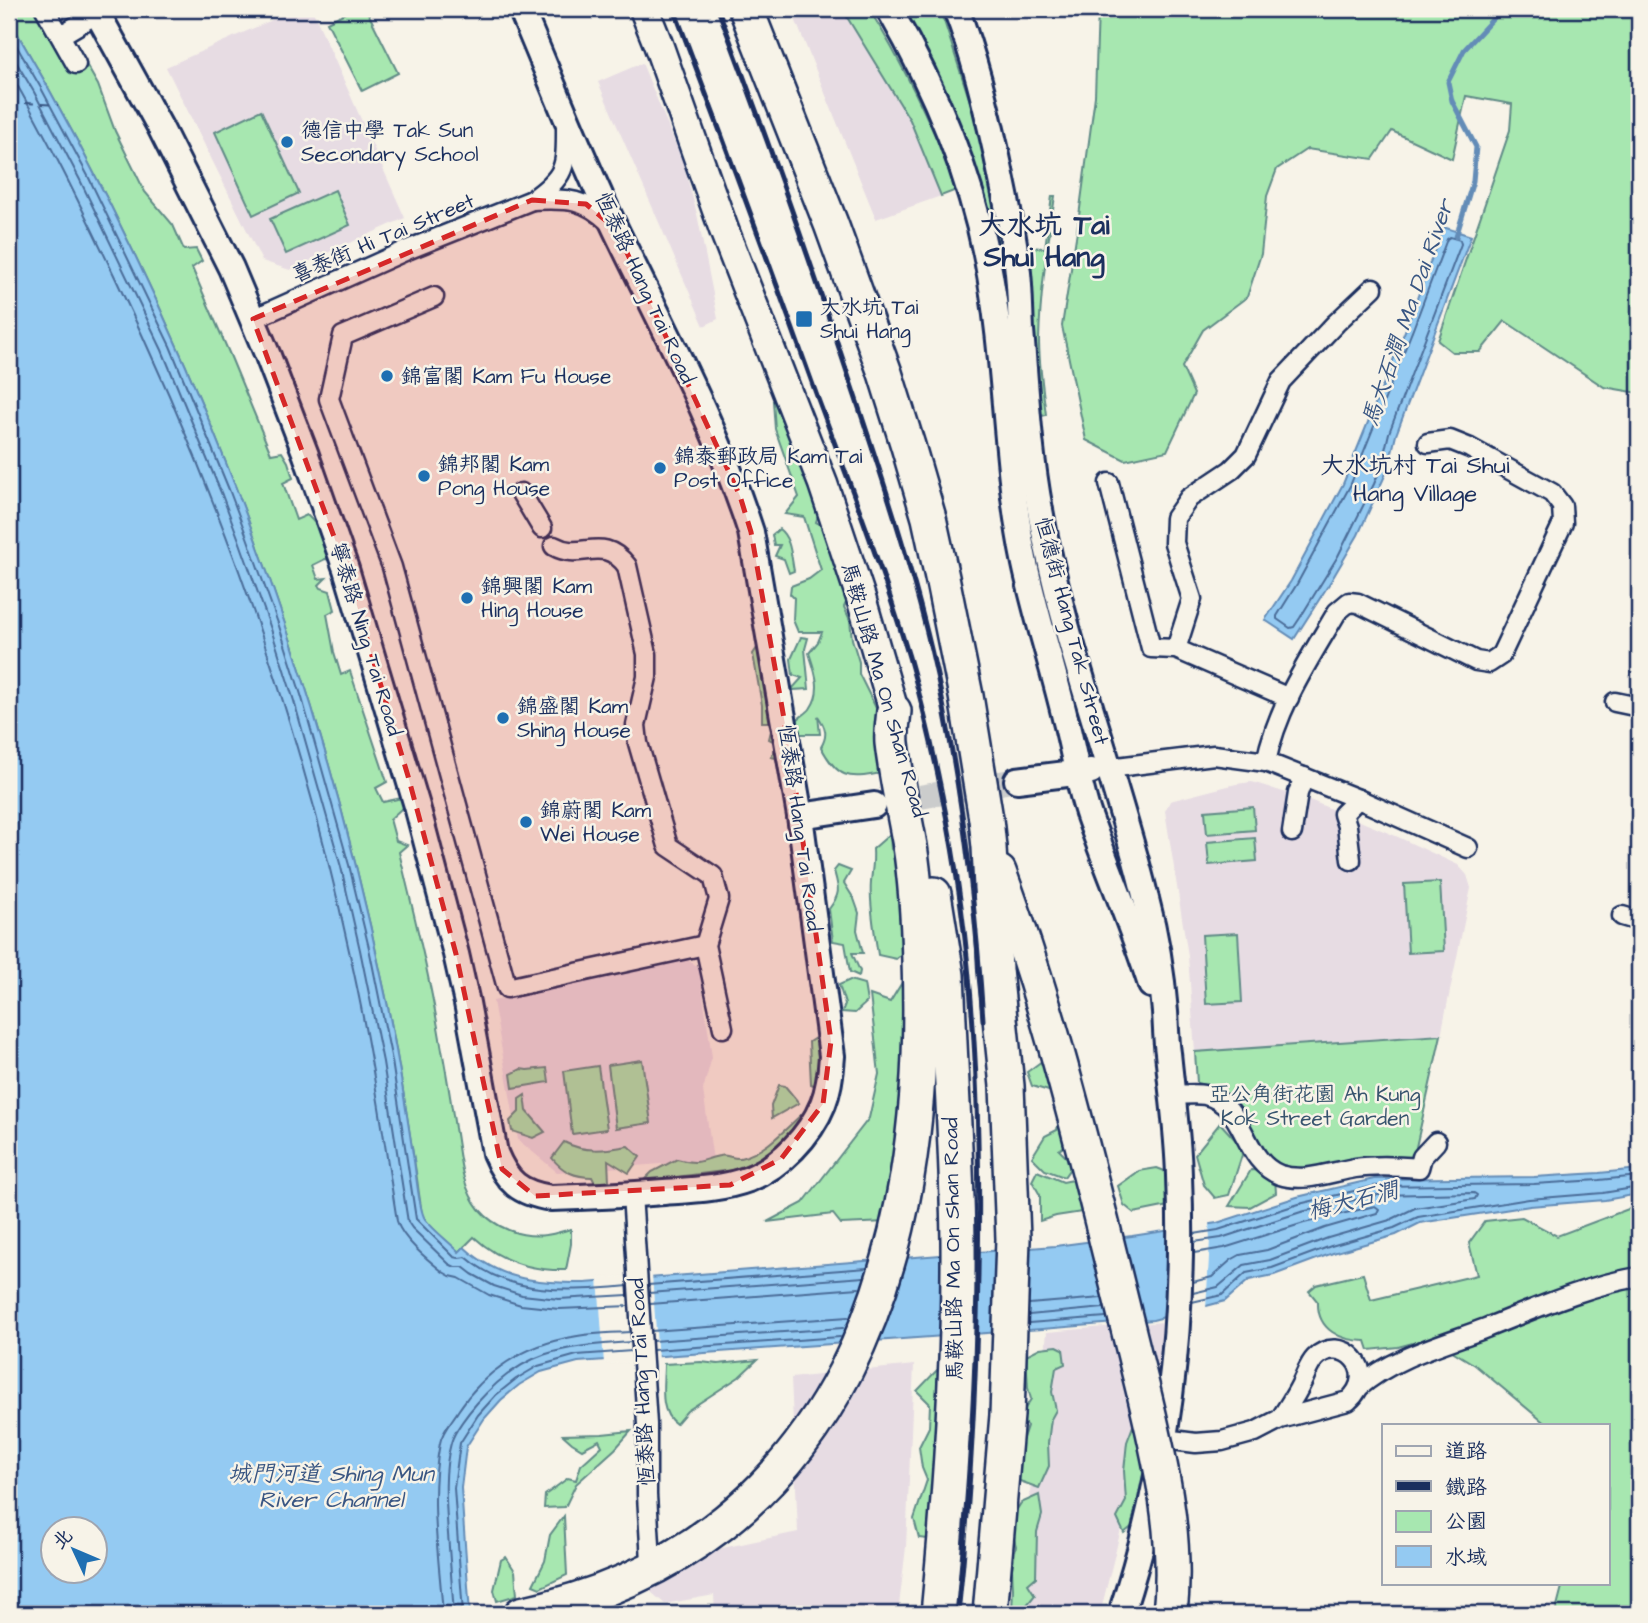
<svg xmlns="http://www.w3.org/2000/svg" width="1648" height="1623" font-family="'Architects Daughter','LXGW WenKai TC',sans-serif">
<style>
.built{fill:#e7dce3}
.green{fill:#a7e7b0;stroke:#618b87;stroke-width:2}
.water{fill:#94caf2;stroke:#648cb7;stroke-width:2;fill-rule:evenodd}
.pier{fill:#f7f3e8}
.lines{fill:none;stroke-linecap:round;stroke-linejoin:round}
.shore{stroke:#4b6d99;stroke-width:2}
.stream{stroke:#648cb7;stroke-width:5}
.ferry{stroke:#395683;stroke-width:2;stroke-dasharray:9 7;stroke-linecap:butt}
.secondary-tunnel{stroke:#cbcccc;stroke-width:24;stroke-dasharray:24 12;stroke-linecap:butt}
.street-casing{stroke:#1b2f5e;stroke-width:23}
.secondary-casing{stroke:#1b2f5e;stroke-width:30}
.primary-casing{stroke:#1b2f5e;stroke-width:33}
.highway-casing{stroke:#1b2f5e;stroke-width:38}
.street{stroke:#f7f3e8;stroke-width:18}
.secondary{stroke:#f7f3e8;stroke-width:24}
.primary{stroke:#f7f3e8;stroke-width:28}
.highway{stroke:#f7f3e8;stroke-width:33}
.rail{stroke:#1b2f5e;stroke-width:5}
.highway-bridge-casing{stroke:#1b2f5e;stroke-width:38;stroke-linecap:butt}
.highway-bridge{stroke:#f7f3e8;stroke-width:33}
.marked{fill:#d62828;fill-opacity:0.2;stroke:#d62828;stroke-width:5;stroke-dasharray:14 9;stroke-linejoin:round}
.poi-dot{fill:#1f6fb2;stroke:#f7f3e8;stroke-width:2.5}
.labels{text-anchor:middle;dominant-baseline:central;stroke-width:5;stroke-linejoin:round;paint-order:stroke}
.poi-label{font-size:21px;fill:#1b2f5e;stroke:#f7f3e8;text-anchor:start}
.street-label{font-size:21px;fill:#1b2f5e;stroke:#f7f3e8}
.park-label{font-size:21px;fill:#37546e;stroke:#f7f3e8}
.water-label{font-size:23px;font-style:italic;fill:#395683;stroke:#f7f3e8}
.quarter-label{font-size:24px;fill:#1b2f5e;stroke:#f7f3e8}
.district-label{font-size:28px;font-weight:bold;fill:#1b2f5e;stroke:#f7f3e8}
</style>
<rect width="100%" height="100%" fill="#f7f3e8"/>
<filter id="ink" filterUnits="userSpaceOnUse"><feTurbulence type="fractalNoise" baseFrequency=".0143" numOctaves="2"/><feDisplacementMap in="SourceGraphic" scale="14" xChannelSelector="R" yChannelSelector="G"/><feConvolveMatrix kernelMatrix="1 2 1 2 8 2 1 2 1" color-interpolation-filters="sRGB"/></filter>
<g filter="url(#ink)">
<g class="built">
<path d="M297,9H312L405,218L290,270L262,261L166,67Z"/>
<path d="M791,9H842L910,120L941,196L876,219Z"/>
<path d="M642,63L683,162L697,214L718,319L704,326L598,82Z"/>
<path d="M1252,782L1312,801L1398,837L1458,865L1467,875L1471,888L1441,1035L1195,1052L1188,956L1165,811L1170,801L1236,784Z"/>
<path d="M686,959L699,967L712,1057L703,1090L713,1160L557,1172L518,1140L493,1001Z"/>
<path d="M1163,1322L1157,1384L1100,1614H1017L1047,1332Z"/>
<path d="M914,1365L906,1547L898,1614H715L714,1595L665,1604L644,1586L657,1562L798,1532L791,1378Z"/>
</g>
<g class="green">
<path d="M9,9H54L98,85L115,131L145,192L173,225L184,250L196,249L202,261L192,268L230,355L271,454L282,452L288,462L293,478L283,483L296,520L307,515C322,529 326,541 330,560L325,559L313,565L318,579L326,578L319,585L321,588L330,591L335,610L327,614L334,652L341,675L350,671L387,782L376,788L383,802L402,798L406,807L401,809L390,819L396,841L407,845L399,852C415,918 431,983 442,1050C447,1076 451,1102 455,1128C460,1156 461,1187 479,1209C495,1228 521,1238 546,1235C554,1234 563,1231 571,1229V1244L566,1270C530,1271 500,1261 474,1237L459,1252C450,1243 426,1225 422,1214C421,1208 420,1200 419,1194C417,1177 414,1159 411,1142C403,1089 395,1036 383,984C312,645 185,318 9,19Z"/>
<path d="M353,9H366L398,73L362,91L327,22Z"/>
<path d="M842,9H869C905,66 932,128 959,189L941,196L910,120Z"/>
<path d="M902,9H938L944,21L984,145L1003,248L999,249L970,152L916,32Z"/>
<path d="M1098,9H1639V393L1604,387L1505,321L1480,352H1452L1438,341L1510,130L1512,104L1466,96L1452,159L1392,131L1373,159L1307,149L1277,169L1267,196L1261,254L1247,297L1203,330L1182,367L1194,394L1167,451L1125,460L1086,440L1062,326L1077,231L1095,96Z"/>
<path d="M261,110L299,193L253,215L215,132Z"/>
<path d="M335,190L350,225L286,254L270,219Z"/>
<path d="M1052,196H1055C1048,244 1040,292 1039,340C1039,365 1043,390 1046,415L1038,417L1033,323L1027,247L1045,248Z"/>
<path d="M773,401H777L780,417L788,431L794,449L803,468L819,512L816,522L829,530L848,599L844,607L850,620L852,639L859,662V674L880,716L874,737L885,748L881,773C847,780 838,778 821,747C828,735 826,728 818,716L820,734H800L797,720C801,716 807,713 810,709C823,691 815,671 809,653L818,642L822,632H798L793,620L794,598L790,594L791,586L809,579L821,570L804,517L785,514L799,497L775,429Z"/>
<path d="M779,529C791,538 791,556 794,571L789,573L784,559L775,556L780,545H774L772,535Z"/>
<path d="M801,637L808,638L805,649L809,689L791,690L802,678L793,675L791,659Z"/>
<path d="M759,645L786,734L776,758L771,757L778,744L769,739L771,731L769,722H762V705L753,654Z"/>
<path d="M1253,807L1255,830L1207,834L1205,811Z"/>
<path d="M890,834L891,849L903,859L908,948L896,959L878,955C875,934 869,904 871,882C872,870 874,863 873,849Z"/>
<path d="M1255,838L1257,861L1209,865L1207,842Z"/>
<path d="M838,866L851,871L844,883L854,899L859,913L857,930L863,953H852L860,971L859,976L850,972L845,943L833,941L829,909C841,893 839,889 834,871Z"/>
<path d="M1440,882L1444,951L1408,953L1404,884Z"/>
<path d="M1238,933L1242,1002L1206,1004L1202,935Z"/>
<path d="M850,980L864,984L867,1002L855,1013L842,1012L845,1004L839,985Z"/>
<path d="M903,981L909,1058L887,1222L841,1224L833,1214L767,1222L803,1203L869,1118L879,1074L870,995L890,1002Z"/>
<path d="M1441,1035L1414,1156L1405,1159L1291,1172L1273,1165L1260,1150L1233,1101L1219,1089L1197,1083L1195,1052Z"/>
<path d="M815,1038L822,1039L818,1087L811,1084L809,1042Z"/>
<path d="M1046,1058L1052,1092L1032,1086L1027,1072Z"/>
<path d="M642,1060L651,1123L616,1128L608,1065Z"/>
<path d="M598,1066L607,1129L572,1134L564,1071Z"/>
<path d="M547,1068L549,1082L513,1088L511,1074L521,1069L527,1070Z"/>
<path d="M779,1085L785,1086L799,1103L772,1118L771,1106Z"/>
<path d="M525,1095L527,1111L545,1132L533,1138L512,1131L510,1121L519,1112V1099Z"/>
<path d="M810,1107L807,1123L775,1154L732,1170L643,1181L652,1172L677,1159C700,1165 697,1161 719,1156C726,1154 733,1159 740,1158C768,1152 789,1124 810,1107Z"/>
<path d="M1059,1119L1071,1142L1059,1150L1073,1164L1064,1177L1045,1170L1032,1157L1045,1136L1057,1130Z"/>
<path d="M1220,1123L1240,1145L1242,1155L1229,1195L1215,1198L1204,1185L1195,1154Z"/>
<path d="M564,1142C584,1153 607,1150 628,1146L640,1157L629,1173L608,1160L609,1181L596,1185L592,1177C575,1177 563,1172 552,1158Z"/>
<path d="M1157,1168L1185,1179L1173,1205L1134,1213L1124,1205L1118,1186L1139,1171Z"/>
<path d="M1251,1170L1265,1171L1275,1178L1276,1193L1250,1207L1229,1206Z"/>
<path d="M1037,1171L1063,1182L1083,1178L1095,1210L1056,1216L1040,1221V1195L1032,1181Z"/>
<path d="M1639,1205V1614H1555L1563,1583H1608V1425H1547L1475,1365L1431,1338L1398,1347L1369,1350L1366,1341C1341,1341 1317,1330 1318,1302L1309,1291L1316,1285L1363,1274L1371,1300L1477,1275L1469,1243L1485,1221L1522,1217L1557,1236Z"/>
<path d="M1057,1346L1063,1349L1065,1364L1056,1368L1052,1392L1056,1410L1051,1419L1048,1443L1049,1466L1039,1488L1017,1480L1016,1459L1027,1426L1019,1418L1031,1399L1028,1388L1026,1355L1040,1348Z"/>
<path d="M757,1360L739,1377L687,1411L676,1424C658,1412 664,1384 664,1364L701,1362L718,1364Z"/>
<path d="M939,1368L937,1540L919,1538L914,1519L927,1480L922,1468L919,1447L929,1427L930,1404L917,1391Z"/>
<path d="M1135,1399L1147,1466L1134,1525L1124,1533L1117,1518L1126,1501L1124,1471L1127,1442L1133,1426Z"/>
<path d="M631,1431L615,1449L576,1484L565,1507L544,1508L545,1495L568,1478L576,1480L581,1465L602,1446L599,1440L582,1449L572,1443L563,1435L602,1434Z"/>
<path d="M1039,1495L1042,1515L1037,1532L1036,1577L1028,1584L1035,1595L1026,1606L1029,1614H1016L1012,1612L1013,1588L1012,1569L1016,1546L1013,1535L1007,1525L1021,1503Z"/>
<path d="M564,1516L567,1575L540,1588L533,1585L545,1561L550,1535Z"/>
<path d="M506,1557L515,1571L517,1595L497,1601L494,1590L501,1560Z"/>
</g>
<g class="water">
<path d="M9,19C185,318 312,645 383,984C396,1042 405,1101 414,1161C416,1173 419,1211 425,1219C434,1231 448,1241 459,1252L464,1247C501,1281 537,1283 585,1283L1055,1246L1132,1236L1217,1223L1297,1197L1374,1179L1534,1177L1599,1173L1639,1169V1194L1605,1200L1530,1206L1420,1223L1396,1235L1333,1253L1274,1275L1249,1280L1225,1301L1153,1320L1042,1329L578,1362L541,1372L519,1385L501,1400L484,1419L466,1447L461,1488L470,1614H9ZM52,1528H94V1570H52Z"/>
<path d="M1443,227L1471,236L1396,435L1388,469L1358,535L1331,581L1294,639L1265,620L1291,581L1343,484L1407,326Z"/>
</g>
<g class="pier">
<path d="M1209,1221L1210,1240L1206,1309L1163,1321L1167,1227Z"/>
<path d="M652,1274L658,1360L604,1364L598,1278Z"/>
</g>
<g class="lines">
<g class="shore">
<path d="M9,33L41,88L88,176L170,346L230,492L247,537L279,626L302,698L349,865L369,948L392,1061L416,1219L454,1257L459,1258L466,1257C511,1297 572,1291 628,1286"/>
<path d="M9,50L34,92L80,180L162,350L222,495L239,540L271,629L294,701L341,867L360,950L383,1062L408,1222L412,1228L449,1264L455,1267H463L472,1274L494,1286L522,1295L559,1299L628,1295"/>
<path d="M9,71C47,136 80,204 113,273C218,490 299,719 350,955C370,1043 383,1132 397,1221C402,1239 428,1260 443,1272L450,1276L459,1278L489,1295L521,1305L559,1309L629,1306"/>
<path d="M1450,237L1460,240L1461,244L1389,433L1381,467L1374,484L1338,556L1300,618L1294,627L1290,628L1277,619V616L1297,584L1350,486L1413,329L1447,239Z"/>
<path d="M1194,1234L1218,1230L1299,1204L1375,1186L1534,1184L1599,1180L1639,1176"/>
<path d="M1193,1282L1212,1277L1231,1260L1240,1255L1267,1250L1325,1228L1377,1213L1379,1209L1375,1206L1304,1223L1224,1248L1194,1253"/>
<path d="M648,1285L867,1268"/>
<path d="M649,1293L864,1277"/>
<path d="M1193,1293L1218,1287L1244,1265L1270,1260L1328,1238L1390,1220L1415,1208L1475,1199L1477,1195L1474,1193L1377,1195L1301,1212L1221,1238L1194,1242"/>
<path d="M1192,1302L1222,1295L1246,1273L1272,1268L1331,1246L1394,1228L1418,1217L1529,1199L1603,1193L1639,1187"/>
<path d="M650,1304L859,1288"/>
<path d="M1029,1304L1102,1298"/>
<path d="M1029,1315L1104,1308"/>
<path d="M1029,1323L1106,1317"/>
<path d="M651,1331L848,1317"/>
<path d="M652,1341L843,1328"/>
<path d="M653,1350L840,1337"/>
<path d="M443,1614C439,1558 429,1499 440,1443C442,1431 452,1421 458,1411C484,1371 525,1345 572,1337C591,1333 611,1333 630,1332"/>
<path d="M454,1614C452,1587 450,1561 448,1534C446,1505 443,1472 451,1443C454,1431 469,1412 477,1403C526,1348 563,1347 631,1342"/>
<path d="M463,1614L454,1488L460,1443L478,1415L496,1395L516,1379L538,1366L577,1355L632,1351"/>
</g>
<path class="stream" d="M1456,237L1473,181L1476,147L1452,101L1448,82L1464,50L1502,9"/>
<path class="ferry" d="M9,102L58,105"/>
<path class="secondary-tunnel" d="M885,803L1017,780"/>
<g class="street-casing">
<g id="street">
<path d="M45,9L76,64"/>
<path d="M61,35L98,13"/>
<path d="M532,200C566,199 583,197 609,222"/>
<path d="M434,297L343,336L329,399L392,567L507,988L705,945"/>
<path d="M253,319L407,250L532,200C567,175 566,167 566,125"/>
<path d="M1109,483L1151,648L1176,649L1289,698"/>
<path d="M521,493L542,528"/>
<path d="M554,546C582,562 602,533 627,566L647,654V677L636,725L638,743L668,846L713,876L719,899L705,945L723,1028"/>
<path d="M1176,649L1192,599L1174,543L1175,518L1189,498L1231,470L1246,455L1281,381L1336,323L1373,288"/>
<path d="M1615,702L1639,707"/>
<path d="M1266,762C1277,707 1309,660 1337,612L1349,602L1358,603L1476,661L1489,663L1501,655L1563,523L1562,506L1552,493L1470,448L1450,440L1428,443"/>
<path d="M1109,768L1214,755L1266,762L1358,799L1468,848"/>
<path d="M1292,832L1298,793L1304,777"/>
<path d="M1351,860L1347,826L1343,814L1358,799"/>
<path d="M1622,916L1639,921"/>
<path d="M1173,1095C1184,1095 1194,1093 1205,1095C1246,1104 1242,1161 1280,1175C1305,1183 1330,1172 1355,1168C1376,1165 1398,1166 1419,1168L1422,1157L1436,1142"/>
<path d="M632,1194L647,1424V1495L651,1561"/>
<path d="M1359,1387C1393,1357 1444,1344 1486,1328C1534,1309 1588,1285 1639,1277"/>
<path d="M1164,1439L1196,1443L1222,1441L1255,1432L1280,1419L1348,1401C1382,1371 1340,1332 1315,1358C1309,1364 1306,1374 1302,1382C1296,1395 1288,1407 1280,1419"/>
</g>
</g>
<g class="secondary-casing">
<g id="secondary">
<path d="M95,9L160,127L231,268L268,356L306,455L346,569L417,806L456,954L467,1003L495,1153C507,1182 519,1193 551,1198C589,1197 626,1195 664,1192C692,1190 722,1189 749,1179C781,1166 810,1136 823,1104C829,1089 831,1072 832,1056L800,816L751,532C717,427 664,329 616,230C581,157 552,82 521,9"/>
<path d="M889,9C934,87 969,170 987,259C1007,360 1004,464 1025,564C1036,616 1053,667 1065,718C1074,751 1078,784 1089,816C1109,873 1133,928 1151,985"/>
<path d="M956,9C974,55 985,103 996,151C1004,191 1014,232 1018,273C1020,292 1020,311 1021,330C1026,390 1029,451 1040,510C1063,643 1114,768 1146,899C1156,936 1162,974 1165,1012C1166,1026 1166,1040 1168,1053C1172,1094 1178,1135 1179,1176C1185,1324 1167,1474 1121,1614"/>
<path d="M1017,780L1091,771"/>
<path d="M800,816L874,805"/>
</g>
</g>
<g class="primary-casing">
<path id="primary" d="M644,9L658,44L724,230L823,484L861,598L894,711"/>
</g>
<g class="highway-casing">
<g id="highway">
<path d="M746,9L831,224L885,373L908,446L929,518L943,582L966,696L986,819L989,847L995,970L1007,1086L1013,1239L1007,1415L990,1614"/>
<path d="M999,872C1042,988 1073,1107 1103,1227"/>
<path d="M934,894L947,975L948,996C951,1078 957,1160 958,1241C959,1366 950,1490 938,1614"/>
<path d="M521,1614C844,1546 930,1254 919,961C918,924 916,884 910,846C904,812 896,778 892,743C891,733 893,721 894,711"/>
</g>
</g>
<use href="#street" class="street"/>
<use href="#secondary" class="secondary"/>
<use href="#primary" class="primary"/>
<use href="#highway" class="highway"/>
<g class="rail">
<path d="M674,9C723,138 771,268 818,399C850,484 883,570 909,657C922,702 933,749 942,795C975,952 981,1114 978,1274C976,1388 970,1501 958,1614"/>
<path d="M718,9C766,134 810,260 852,387C881,474 910,560 931,649C960,771 975,896 983,1020"/>
</g>
<g class="highway-bridge-casing">
<path id="highway-bridge" d="M1103,1227C1115,1277 1128,1327 1140,1377C1159,1454 1179,1534 1170,1614"/>
</g>
<use href="#highway-bridge" class="highway-bridge"/>
</g>
</g>
<path class="marked" d="M532,200L586,204L616,229L740,496L751,532L792,764L831,1041L823,1104L781,1159L730,1185L535,1196L502,1169L456,954L408,776L346,569L253,319Z"/>
<g class="poi-dot">
<circle cx="287" cy="142" r="7"/>
<rect x="795" y="310" width="18" height="18" rx="3.5"/>
<circle cx="387" cy="376" r="7"/>
<circle cx="660" cy="468" r="7"/>
<circle cx="424" cy="476" r="7"/>
<circle cx="467" cy="598" r="7"/>
<circle cx="503" cy="718" r="7"/>
<circle cx="526" cy="822" r="7"/>
</g>
<g class="labels">
<g class="poi-label">
<text x="301" y="130">德信中學 Tak Sun<tspan x="301" dy="24">Secondary School</tspan></text>
<text x="820" y="307">大水坑 Tai<tspan x="820" dy="24">Shui Hang</tspan></text>
<text x="401" y="376">錦富閣 Kam Fu House</text>
<text x="674" y="456">錦泰郵政局 Kam Tai<tspan x="674" dy="24">Post Office</tspan></text>
<text x="438" y="464">錦邦閣 Kam<tspan x="438" dy="24">Pong House</tspan></text>
<text x="481" y="586">錦興閣 Kam<tspan x="481" dy="24">Hing House</tspan></text>
<text x="517" y="706">錦盛閣 Kam<tspan x="517" dy="24">Shing House</tspan></text>
<text x="540" y="810">錦蔚閣 Kam<tspan x="540" dy="24">Wei House</tspan></text>
</g>
<g class="street-label">
<text transform="translate(383 238) rotate(-23)">喜泰街 Hi Tai Street</text>
<text transform="translate(645 288) rotate(65)">恆泰路 Hang Tai Road</text>
<text transform="translate(1072 631) rotate(75)">恒德街 Hang Tak Street</text>
<text transform="translate(366 639) rotate(73)">寧泰路 Ning Tai Road</text>
<text transform="translate(884 690) rotate(74)">馬鞍山路 Ma On Shan Road</text>
<text transform="translate(800 828) rotate(82)">恆泰路 Hang Tai Road</text>
<text transform="translate(953 1249) rotate(-91)">馬鞍山路 Ma On Shan Road</text>
<text transform="translate(642 1382) rotate(-93)">恆泰路 Hang Tai Road</text>
</g>
<g class="park-label">
<text x="1315" y="1094">亞公角街花園 Ah Kung<tspan x="1315" dy="24">Kok Street Garden</tspan></text>
</g>
<g class="water-label">
<text transform="translate(1408 313) rotate(-71)">馬大石澗 Ma Dai River</text>
<text transform="translate(1353 1201) rotate(-14)">梅大石澗</text>
<text x="331" y="1474">城門河道 Shing Mun<tspan x="331" dy="26">River Channel</tspan></text>
</g>
<g class="quarter-label">
<text x="1415" y="466">大水坑村 Tai Shui<tspan x="1415" dy="28">Hang Village</tspan></text>
</g>
<g class="district-label">
<text x="1044" y="225">大水坑 Tai<tspan x="1044" dy="32">Shui Hang</tspan></text>
</g>
</g>
<rect width="1648" height="1623" fill="none" stroke="#f7f3e8" stroke-width="35"/>
<rect x="18" y="18" width="1613" height="1588" fill="none" stroke="#1b2f5e" stroke-width="2.5" filter="url(#ink)"/>
<rect x="1382" y="1424" width="228" height="161" fill="#f7f3e8" stroke="#9fa5b1" stroke-width="2"/>
<rect x="1396" y="1446" width="35" height="10" fill="#f7f3e8" stroke="#9fa5b1" stroke-width="2"/>
<text x="1445" y="1458" font-size="21" fill="#1b2f5e">道路</text>
<rect x="1396" y="1481" width="35" height="10" fill="#1b2f5e" stroke="#9fa5b1" stroke-width="2"/>
<text x="1445" y="1494" font-size="21" fill="#1b2f5e">鐵路</text>
<rect x="1396" y="1511" width="35" height="21" fill="#a7e7b0" stroke="#9fa5b1" stroke-width="2"/>
<text x="1445" y="1528" font-size="21" fill="#1b2f5e">公園</text>
<rect x="1396" y="1546" width="35" height="21" fill="#94caf2" stroke="#9fa5b1" stroke-width="2"/>
<text x="1445" y="1564" font-size="21" fill="#1b2f5e">水域</text>
<g transform="translate(74 1550) rotate(314)"><circle r="33" fill="#f7f3e8" stroke="#9fa5b1" stroke-width="2"/>
<path d="M0-5L12 26L0 18L-12 26Z" fill="#1f6fb2"/>
<text y="-10" font-size="19" font-weight="bold" text-anchor="middle" fill="#1b2f5e">北</text>
</g>
</svg>
